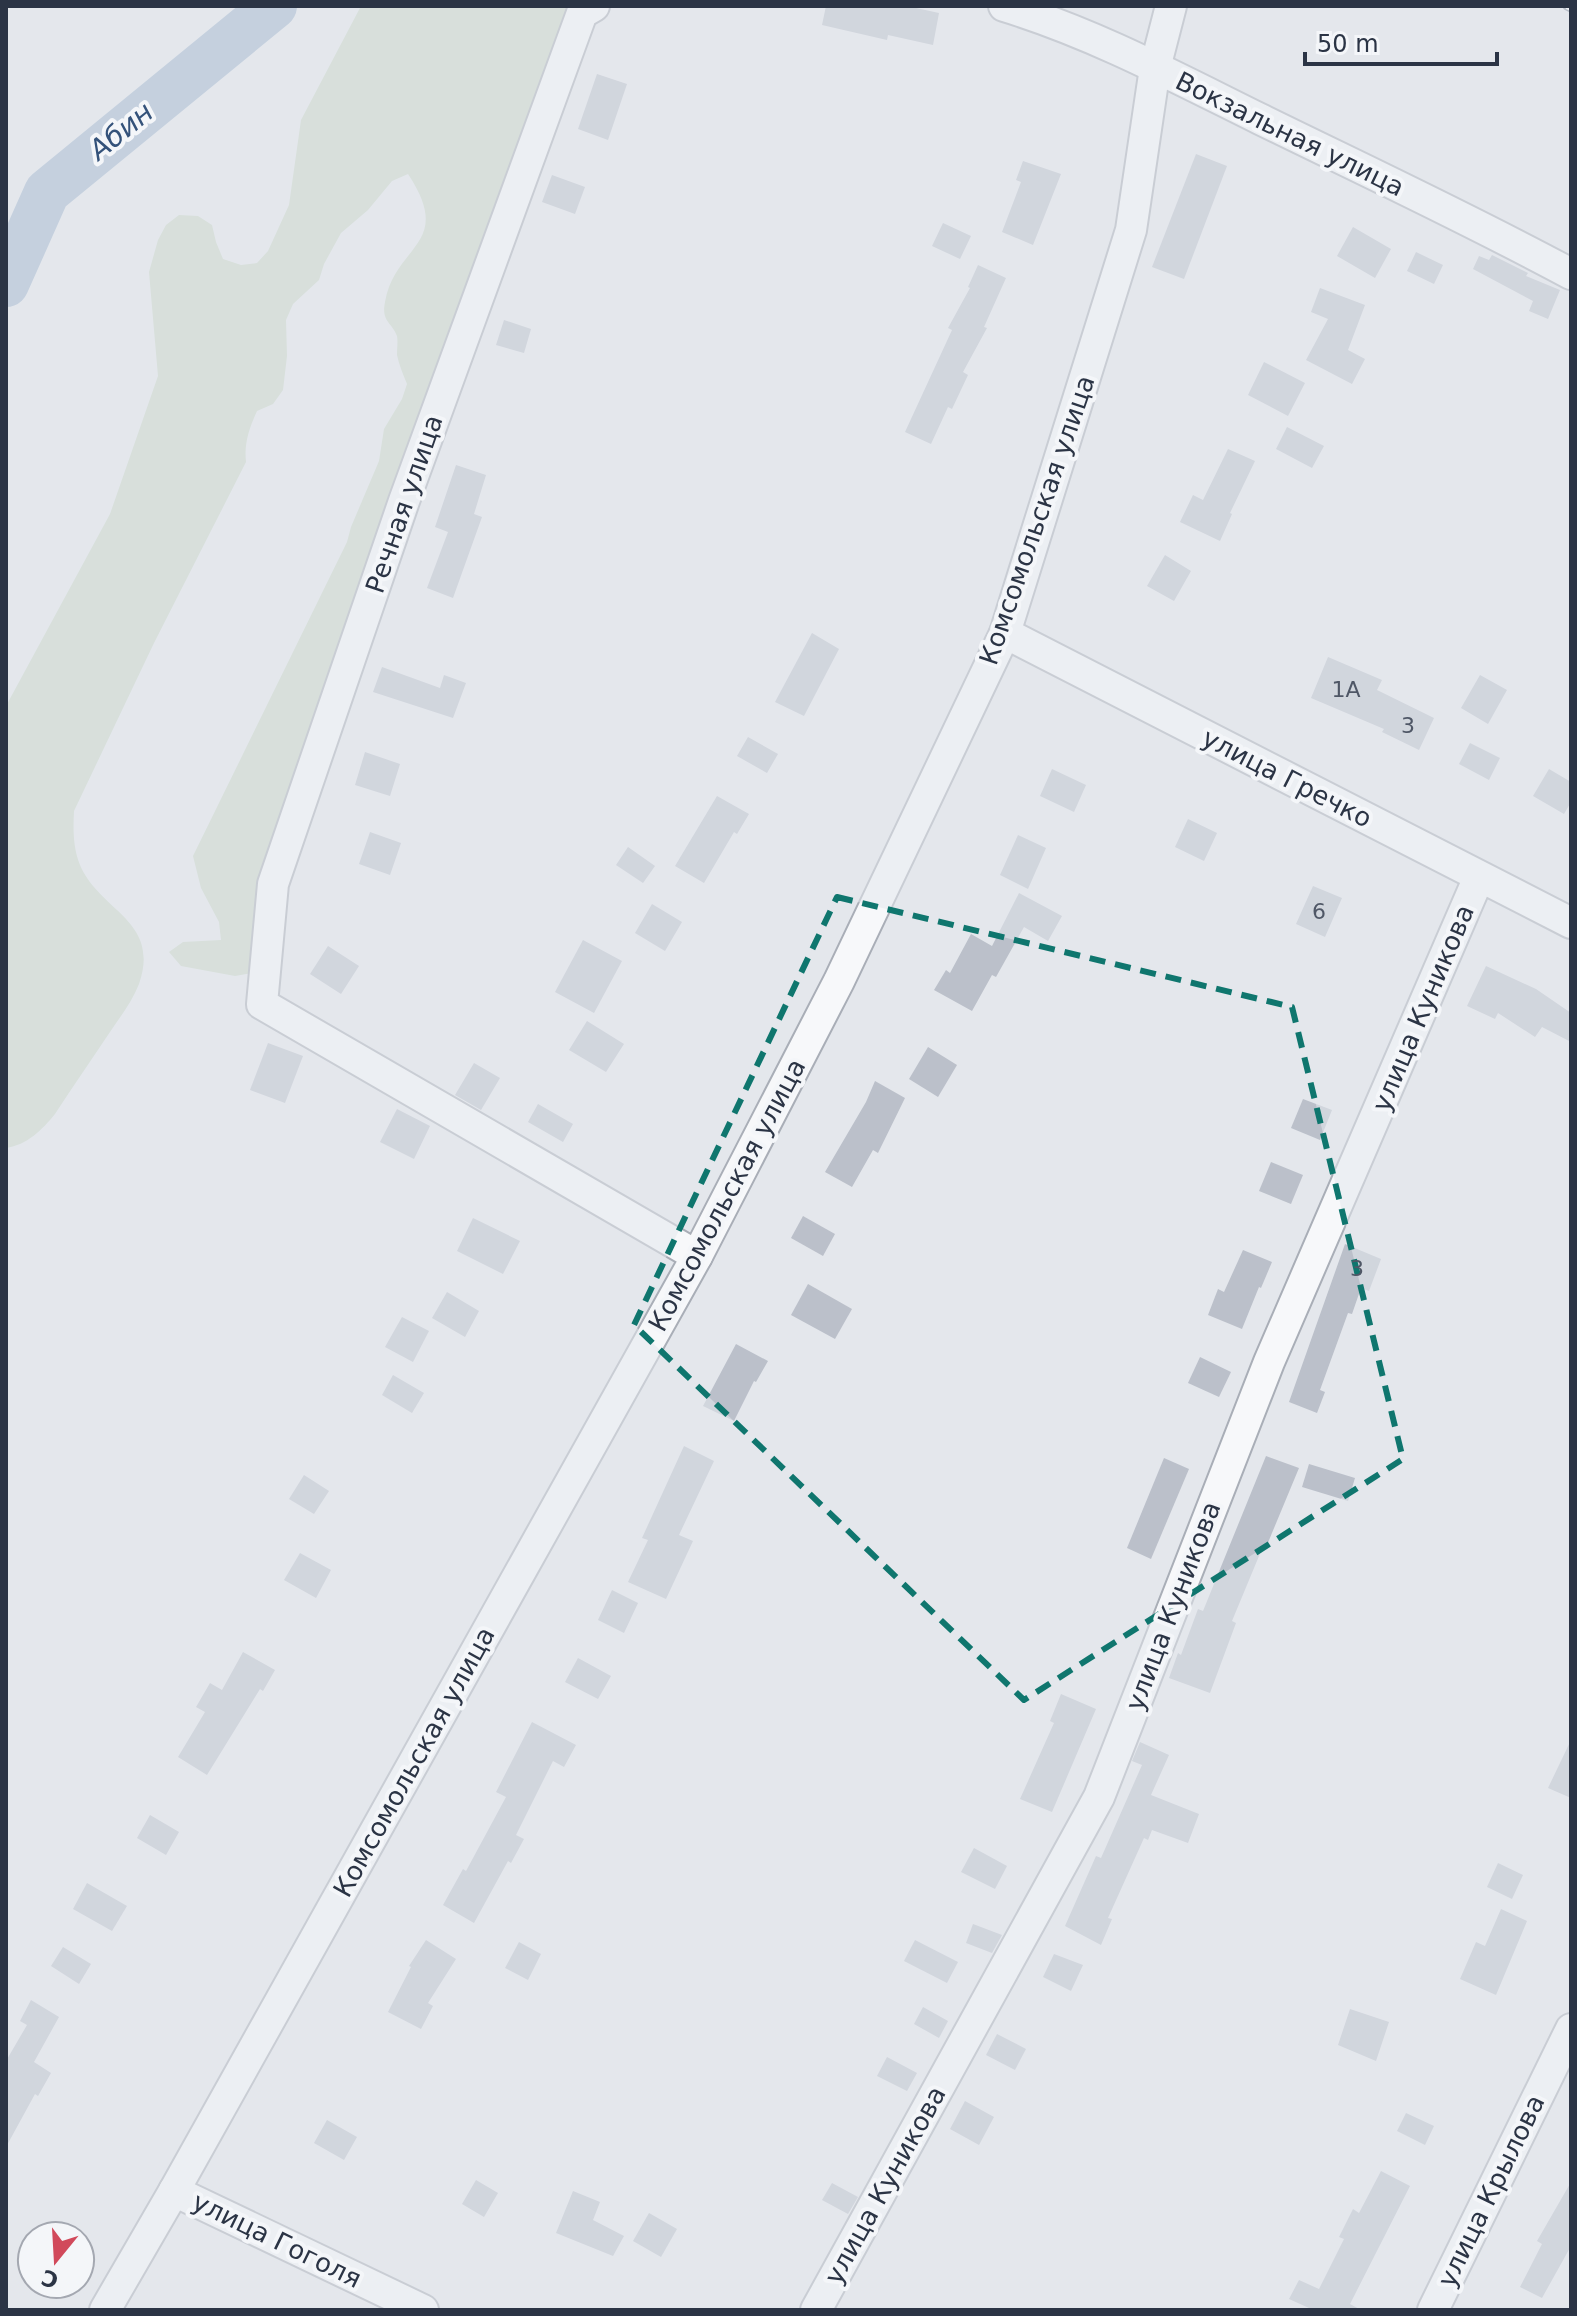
<svg xmlns="http://www.w3.org/2000/svg" width="1577" height="2316" font-family="'DejaVu Sans',sans-serif">
<style>
.green{fill:#c9d6c5}
.lines{fill:none;stroke-linecap:round;stroke-linejoin:round}
.river{stroke:#9fb4cc;stroke-width:46}
.building{fill:#bbc0ca}
.minor-casing{stroke:#a9aeb7;stroke-width:34}
.minor{stroke:#f7f8fa;stroke-width:30}
.rail-casing{stroke:#7d8696;stroke-width:9}
.rail{stroke:#f4f6f9;stroke-width:6;stroke-dasharray:18;stroke-linecap:butt}
.marked{fill:none;stroke:#0f766e;stroke-width:6;stroke-dasharray:16 10;stroke-linejoin:round}
.labels{text-anchor:middle;dominant-baseline:central;stroke-width:8;stroke-linejoin:round;paint-order:stroke}
.number-label{font-size:22px;fill:#4f5766}
.street-label{font-size:26px;fill:#2b3445;stroke:#f4f6f9}
.water-label{font-size:28px;font-style:italic;fill:#34527a;stroke:#f4f6f9}
</style>
<rect width="100%" height="100%" fill="#e4e7ec"/>
<path class="green" d="M361,6H575L490,227L263,863L252,973L235,976L181,966L169,952L183,942L221,940L219,922L201,888L193,856L347,542L351,527L379,461L384,429L402,399L407,384C403,374 399,365 397,355C397,349 398,341 397,336C392,322 381,322 385,302C395,244 455,245 408,174L392,181L368,210L341,233L324,264L319,280L293,304L286,320L287,356L283,390L273,404L257,411C249,429 244,443 246,462L154,643L74,811C73,829 73,848 80,865C100,912 161,920 139,984C132,1002 120,1017 110,1032C92,1059 73,1086 55,1114C42,1130 27,1145 6,1148V706L110,514L158,376L149,272L158,240L166,225L179,215L198,216L212,225L216,242L223,259L241,265L257,263L268,251L289,205L301,120Z"/>
<g class="lines">
<path class="river" d="M6,284L47,192L274,6"/>
</g>
<g class="building">
<path d="M826,6H907L939,13L933,45L888,35L887,40L822,25Z"/>
<path d="M597,74L627,84L608,140L578,129Z"/>
<path d="M1196,154L1227,166L1184,279L1152,267Z"/>
<path d="M1023,161L1061,174L1033,245L1002,232L1021,182L1016,180Z"/>
<path d="M552,175L585,187L575,214L542,202Z"/>
<path d="M943,223L971,236L960,259L932,246Z"/>
<path d="M1353,227L1391,249L1375,278L1337,256Z"/>
<path d="M1416,252L1443,265L1434,284L1407,271Z"/>
<path d="M1492,255L1528,273L1526,276L1560,290L1548,319L1529,311L1533,301L1473,269L1479,256L1489,260Z"/>
<path d="M978,265L1006,278L984,327L987,328L963,372L968,375L952,409L948,407L931,444L905,432L952,330L948,328L970,288L968,287Z"/>
<path d="M1320,288L1365,305L1348,350L1365,359L1352,384L1306,360L1328,319L1311,312Z"/>
<path d="M504,320L531,329L524,353L496,345Z"/>
<path d="M1264,362L1305,383L1288,416L1248,395Z"/>
<path d="M1287,427L1324,446L1312,468L1276,449Z"/>
<path d="M1228,449L1255,461L1230,513L1232,514L1220,541L1180,522L1193,495L1203,500Z"/>
<path d="M456,465L486,475L474,514L482,517L453,598L427,588L448,532L435,527Z"/>
<path d="M1165,555L1191,571L1174,601L1147,586Z"/>
<path d="M812,633L839,649L804,716L775,702Z"/>
<path d="M1328,657L1382,680L1377,690L1434,718L1419,750L1382,732L1384,729L1311,698Z"/>
<path d="M382,667L440,688L444,675L466,683L453,718L373,692Z"/>
<path d="M1480,675L1507,690L1488,724L1461,708Z"/>
<path d="M748,737L778,754L767,773L737,756Z"/>
<path d="M1470,743L1500,758L1489,780L1459,764Z"/>
<path d="M365,752L400,764L390,796L355,785Z"/>
<path d="M1052,769L1086,785L1074,812L1040,796Z"/>
<path d="M1549,769L1571,782V802L1564,814L1533,796Z"/>
<path d="M717,796L749,814L737,834L734,832L704,883L675,866Z"/>
<path d="M1188,819L1217,833L1204,861L1175,847Z"/>
<path d="M370,832L401,843L390,875L359,864Z"/>
<path d="M1018,835L1046,848L1028,889L1000,875Z"/>
<path d="M628,847L655,866L643,883L616,865Z"/>
<path d="M1313,886L1342,898L1325,937L1296,924Z"/>
<path d="M1019,893L1062,916L1048,941L1024,927L996,977L992,975L972,1011L934,990L946,970L950,973L971,934L992,946Z"/>
<path d="M652,904L682,922L665,951L635,933Z"/>
<path d="M583,940L622,961L594,1013L555,992Z"/>
<path d="M328,946L359,966L341,994L310,974Z"/>
<path d="M1486,966L1536,989L1571,1013V1042L1542,1027L1535,1037L1498,1013L1495,1019L1467,1006Z"/>
<path d="M587,1021L624,1044L606,1072L569,1050Z"/>
<path d="M268,1043L303,1056L285,1103L250,1090Z"/>
<path d="M928,1047L957,1065L938,1097L909,1079Z"/>
<path d="M474,1063L500,1078L481,1110L455,1095Z"/>
<path d="M875,1081L905,1098L878,1153L873,1150L852,1187L825,1172L866,1102Z"/>
<path d="M1303,1099L1332,1110L1320,1140L1291,1128Z"/>
<path d="M538,1104L573,1124L563,1142L528,1122Z"/>
<path d="M397,1109L430,1126L414,1159L380,1142Z"/>
<path d="M1271,1162L1303,1175L1291,1204L1259,1191Z"/>
<path d="M803,1216L835,1234L823,1256L791,1238Z"/>
<path d="M473,1218L520,1241L503,1274L457,1251Z"/>
<path d="M1345,1244L1381,1259L1369,1291L1361,1288L1352,1314L1348,1313L1320,1390L1325,1392L1317,1413L1289,1402Z"/>
<path d="M1243,1250L1272,1262L1261,1288L1259,1287L1242,1329L1208,1315L1218,1289L1224,1292Z"/>
<path d="M808,1284L852,1309L835,1339L791,1315Z"/>
<path d="M447,1292L479,1311L465,1337L432,1318Z"/>
<path d="M402,1317L429,1331L413,1362L385,1347Z"/>
<path d="M736,1344L768,1361L756,1382L754,1381L734,1421L703,1406Z"/>
<path d="M1200,1357L1231,1372L1219,1397L1188,1383Z"/>
<path d="M393,1375L424,1393L412,1413L382,1395Z"/>
<path d="M684,1446L714,1461L679,1535L693,1541L666,1599L628,1582L648,1540L642,1538Z"/>
<path d="M1266,1456L1299,1468L1267,1545L1264,1544L1232,1621L1236,1623L1210,1693L1169,1678L1178,1653L1181,1655L1198,1609L1203,1611Z"/>
<path d="M1164,1458L1189,1469L1151,1559L1127,1548Z"/>
<path d="M1309,1464L1355,1478L1348,1501L1302,1487Z"/>
<path d="M304,1475L329,1491L314,1514L289,1499Z"/>
<path d="M300,1553L331,1570L316,1598L284,1580Z"/>
<path d="M612,1590L638,1603L624,1633L598,1620Z"/>
<path d="M243,1652L275,1670L263,1691L260,1689L207,1775L178,1757L205,1712L196,1707L210,1683L222,1690Z"/>
<path d="M578,1658L611,1676L598,1699L565,1682Z"/>
<path d="M1061,1694L1096,1709L1052,1812L1020,1799L1054,1723L1050,1721Z"/>
<path d="M532,1722L576,1745L564,1767L553,1761L516,1835L524,1839L511,1863L508,1861L474,1923L443,1905L463,1869L466,1871L506,1797L496,1792Z"/>
<path d="M1571,1740V1798L1548,1788Z"/>
<path d="M1140,1742L1169,1755L1151,1795L1199,1814L1188,1843L1152,1830L1148,1840L1144,1838L1108,1918L1112,1919L1101,1945L1065,1926L1096,1856L1101,1858L1142,1765L1132,1761Z"/>
<path d="M150,1815L179,1832L166,1855L137,1838Z"/>
<path d="M974,1848L1007,1866L995,1889L961,1872Z"/>
<path d="M1498,1863L1523,1875L1512,1899L1487,1887Z"/>
<path d="M87,1883L127,1906L112,1931L73,1909Z"/>
<path d="M1501,1909L1527,1921L1496,1995L1460,1979L1476,1942L1485,1946Z"/>
<path d="M973,1924L1002,1935L992,1953L966,1943Z"/>
<path d="M426,1940L456,1959L428,2003L433,2006L421,2029L388,2012L411,1967L409,1966Z"/>
<path d="M915,1940L958,1962L947,1983L904,1961Z"/>
<path d="M519,1942L541,1954L528,1980L505,1968Z"/>
<path d="M63,1947L91,1964L79,1984L51,1966Z"/>
<path d="M1054,1954L1083,1965L1071,1991L1043,1977Z"/>
<path d="M31,2000L59,2017L34,2062L51,2073L38,2096L35,2094L6,2147V2061L27,2025L20,2021Z"/>
<path d="M923,2007L948,2021L939,2038L914,2024Z"/>
<path d="M1350,2009L1389,2022L1376,2061L1338,2045Z"/>
<path d="M997,2034L1026,2049L1015,2070L986,2055Z"/>
<path d="M887,2057L917,2073L907,2091L877,2076Z"/>
<path d="M965,2101L994,2117L979,2145L950,2129Z"/>
<path d="M1406,2113L1434,2126L1425,2145L1397,2131Z"/>
<path d="M327,2120L357,2137L344,2160L314,2143Z"/>
<path d="M1381,2171L1410,2186L1350,2304L1361,2310H1308L1309,2308L1289,2299L1299,2280L1319,2289L1344,2239L1339,2237L1353,2209L1359,2213Z"/>
<path d="M476,2180L498,2193L484,2217L462,2204Z"/>
<path d="M1571,2182V2246L1542,2298L1520,2287L1542,2244L1537,2241Z"/>
<path d="M832,2183L858,2197L848,2214L822,2200Z"/>
<path d="M573,2191L600,2202L593,2220L624,2236L613,2256L556,2233Z"/>
<path d="M649,2213L677,2229L661,2257L633,2241Z"/>
</g>
<g class="lines">
<g class="minor-casing">
<g id="minor">
<path d="M594,6L582,13L404,501L273,884L262,1004L697,1256"/>
<path d="M1004,6C1093,33 1177,78 1260,119C1364,170 1469,219 1571,274"/>
<path d="M1005,633L1571,923"/>
<path d="M174,2191L423,2310"/>
<path d="M105,2310L174,2191L697,1256L839,981L1005,633L1131,230L1155,68L1171,6"/>
<path d="M816,2310L1099,1797L1269,1362L1479,877"/>
<path d="M1433,2310L1571,2029"/>
</g>
</g>
<use href="#minor" class="minor"/>
<g class="rail-casing">
<path id="rail" d="M1567,6L1571,8"/>
</g>
<use href="#rail" class="rail"/>
</g>
<path d="M0 0H1577V2316H0ZM837,897L1292,1007L1403,1459L1024,1700L634,1325Z" fill="#e4e7ec" fill-opacity=".55" fill-rule="evenodd"/>
<path class="marked" d="M837,897L1292,1007L1403,1459L1024,1700L634,1325Z"/>
<g class="labels">
<g class="number-label">
<text x="1346" y="689">1А</text>
<text x="1408" y="725">3</text>
<text x="1319" y="911">6</text>
<text x="1357" y="1268">3</text>
</g>
<g class="street-label">
<text transform="translate(1290 134) rotate(26)">Вокзальная улица</text>
<text transform="translate(404 504) rotate(-71)">Речная улица</text>
<text transform="translate(1037 520) rotate(-71)">Комсомольская улица</text>
<text transform="translate(1287 778) rotate(27)">улица Гречко</text>
<text transform="translate(1423 1008) rotate(-67)">улица Куникова</text>
<text transform="translate(727 1195) rotate(-62)">Комсомольская улица</text>
<text transform="translate(1173 1606) rotate(-69)">улица Куникова</text>
<text transform="translate(414 1762) rotate(-61)">Комсомольская улица</text>
<text transform="translate(885 2185) rotate(-61)">улица Куникова</text>
<text transform="translate(1491 2191) rotate(-64)">улица Крылова</text>
<text transform="translate(277 2240) rotate(26)">улица Гоголя</text>
</g>
<g class="water-label">
<text transform="translate(121 131) rotate(-39)">Абин</text>
</g>
</g>
<rect width="1577" height="2316" fill="none" stroke="#2b3445" stroke-width="16"/>
<g transform="translate(56 2260) rotate(198)"><circle r="38" fill="#f4f6f9" stroke="#a4a8b1" stroke-width="2"/>
<path d="M0-6L14 30L0 20L-14 30Z" fill="#d1495b"/>
<text y="-12" font-size="22" font-weight="bold" text-anchor="middle" fill="#2b3445">С</text>
</g>
<path d="M1305 52v12h192v-12" fill="none" stroke="#2b3445" stroke-width="4"/>
<text x="1317" y="52" font-size="24" fill="#2b3445" stroke="#f4f6f9" stroke-width="6" paint-order="stroke">50 m</text>
</svg>
